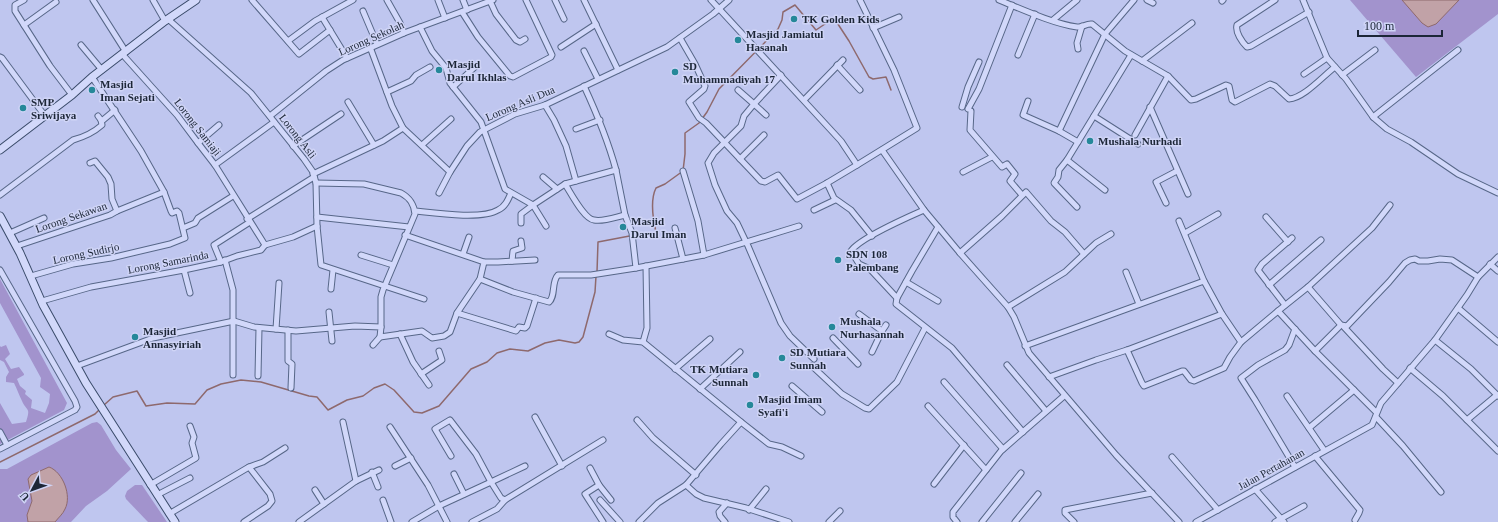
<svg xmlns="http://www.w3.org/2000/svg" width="1498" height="522" font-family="Georgia,serif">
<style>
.green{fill:#a293cd}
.water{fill:#c1a2a7;stroke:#8e696d}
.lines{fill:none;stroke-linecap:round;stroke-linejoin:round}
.stream{stroke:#8e696d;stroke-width:1.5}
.street-casing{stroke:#576788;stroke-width:7}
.secondary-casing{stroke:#3a4b6a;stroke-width:9}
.street{stroke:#d2d8fa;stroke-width:5}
.secondary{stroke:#d2d8fa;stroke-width:7}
.poi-dot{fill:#258899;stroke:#cfd4f6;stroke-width:1.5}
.labels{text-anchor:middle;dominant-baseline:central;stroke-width:3;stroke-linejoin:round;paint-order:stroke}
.poi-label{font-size:11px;font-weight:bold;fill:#1c2637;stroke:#cfd4f6;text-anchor:start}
.street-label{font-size:11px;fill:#1c2637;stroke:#cfd4f6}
</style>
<rect width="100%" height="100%" fill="#bfc6ef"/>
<g class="green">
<path d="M1350,0H1498V14L1416,77Z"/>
<path d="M0,279L67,403L64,410L0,444V403L12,424L26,422C31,407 27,412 22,401C19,395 17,389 14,383L6,382V377L9,372L4,362L0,360V346L1,347L6,345L10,354L5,359L11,369L19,367L24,374V375L17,379L20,386L26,391L25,394L32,400L31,408L45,413L49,403L50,394L40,387L41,378L0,303Z"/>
<path d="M97,422L101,425L116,450L131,469L107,491L86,506L71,522H0V469H7L92,423Z"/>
<path d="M135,485H142L167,522H148L126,499L125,496L127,491Z"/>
</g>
<g class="water">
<path d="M1402,0H1459L1436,24L1428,27L1422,23Z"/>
<path d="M49,467C63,472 72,496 65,509C63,514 58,518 55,522H28L27,515L32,501L28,479L31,475Z"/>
</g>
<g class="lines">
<g class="stream">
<path d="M597,272L598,242L640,234L652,235L656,232C653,219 650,200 656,188L665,184L683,171L685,154V133L699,123L707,112L719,89L778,29L782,20L783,12L795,5L816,30L834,18L849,41L869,77L873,79L886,77L891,90"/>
<path d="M104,405L113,397L137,391L146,406L167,403L195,404L207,390L221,384L241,380L261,382L309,396L317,397L328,410L347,400L363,396L374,388L385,384L394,390L414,412L422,413L439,406L471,369L487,362L497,353L510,349L528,351L545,343L559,340L575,343L579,342L583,337L595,292L596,276"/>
<path d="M0,462L95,414L100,409"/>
</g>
<g class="street-casing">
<g id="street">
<path d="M24,0L15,5V11L50,66L72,95"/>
<path d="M93,0L126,52"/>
<path d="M153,0L165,21"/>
<path d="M252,0L299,54L330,30"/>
<path d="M387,0L400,23L404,33"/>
<path d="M438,0L445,18"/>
<path d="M463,0L467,10"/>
<path d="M555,0L564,19"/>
<path d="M584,0L618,70"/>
<path d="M711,0L841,141L857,165L917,128L894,70L860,0"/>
<path d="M999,0C1021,9 1054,24 1077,27C1083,28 1086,23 1092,24L1125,51L1168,76L1191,100L1196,99L1226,85L1229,86L1232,100L1235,102L1270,84L1275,86L1289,99C1304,98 1323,76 1335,67"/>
<path d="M1147,0L1153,3"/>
<path d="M1275,0L1237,25C1235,32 1242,42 1247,47L1251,46L1309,12"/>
<path d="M1303,0L1327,58L1346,79L1373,117L1387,129L1411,142L1458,174L1498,193"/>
<path d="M490,1L496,14L516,40L520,42L525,39"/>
<path d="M1222,1L1223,0"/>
<path d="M363,11L377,44"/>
<path d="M462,12L478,37L510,76L513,77L551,57L552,55L526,0"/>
<path d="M322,17L347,58"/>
<path d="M168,19L251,93L304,159L313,172L316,183L317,226L321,265L424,299"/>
<path d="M1053,20L1077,0"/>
<path d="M24,25L56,2"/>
<path d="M420,27L432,51L446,68L450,83L481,122L505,189L533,205L565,184L616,170C608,141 597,114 584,86"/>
<path d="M873,28L899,17"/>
<path d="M680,38L695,64L705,86L704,89L689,102L699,118L706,123L761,181L765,182L778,175L797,199L827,183L857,165"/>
<path d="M288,41L315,21L353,0"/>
<path d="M81,45L102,70"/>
<path d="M370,47L392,106L403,128L450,172L467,146L480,132L515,114L545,105L667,47L713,14L729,0"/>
<path d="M561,47L596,24"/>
<path d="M1078,49L1077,43L1082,26"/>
<path d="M584,51L598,79"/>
<path d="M1018,55L1035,14"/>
<path d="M0,57L2,58L45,116"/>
<path d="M1142,61L1192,23"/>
<path d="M837,65L860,90"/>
<path d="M1304,74L1327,58"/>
<path d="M1342,75L1375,50"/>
<path d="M453,87L476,66"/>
<path d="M738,90L754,104L781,75"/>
<path d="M387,92L411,81L416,75L430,67"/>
<path d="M804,100L843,60"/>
<path d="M1028,101L1023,115L1059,131L1078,142"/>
<path d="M348,102L374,145"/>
<path d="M545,105L554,120L566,146L576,181"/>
<path d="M962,107L968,87L979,62"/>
<path d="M1150,107L1188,194"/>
<path d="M968,109L979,89L1012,5"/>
<path d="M971,111L970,130L1002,167L1007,164L1015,174L1010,181L1022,195"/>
<path d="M766,115L754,104L744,116L741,126L714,153L708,163L715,185L727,211L737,223L748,246L781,323L790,336L814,359"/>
<path d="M98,116L101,120H103L115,110"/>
<path d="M270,116L326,71L343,60L404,33L493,0"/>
<path d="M1094,116L1138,144"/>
<path d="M1373,117L1458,50"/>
<path d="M576,129L600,120"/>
<path d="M1059,131L1105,34L1134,0"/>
<path d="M1135,135L1168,76"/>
<path d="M198,143L219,125"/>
<path d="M422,145L451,119"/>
<path d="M293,146L341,114"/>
<path d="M882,150L924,210L960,253L1008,307L1014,317L1029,353L1116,455L1179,522"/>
<path d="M740,159L764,135"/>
<path d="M1067,160L1059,170L1058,177L1054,183L1077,207"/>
<path d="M90,163L95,161L108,177L111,184L112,199L117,211"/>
<path d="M215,165L274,122"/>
<path d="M683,171L698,221L704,255"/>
<path d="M963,172L992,157"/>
<path d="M313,174L383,141L403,128"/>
<path d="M543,177L557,189"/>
<path d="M316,183L364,184L401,193C410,198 414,204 415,214L383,290L381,297V327"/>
<path d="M827,183L834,198L851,210L872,236"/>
<path d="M565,184C571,193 584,219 594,220C603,222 616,217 625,215"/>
<path d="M1105,190L1067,160L1131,55"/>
<path d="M439,193L450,172"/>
<path d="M0,195L73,140C84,137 93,133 102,125L101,120"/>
<path d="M1166,203L1156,182L1177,171"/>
<path d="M814,210L835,200"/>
<path d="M924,210C908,217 859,239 851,251L859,264L870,269L897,298L912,271L938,227"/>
<path d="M415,211C434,213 482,220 498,210C505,207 508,200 511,193"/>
<path d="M317,217L409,227"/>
<path d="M1266,217L1288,242"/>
<path d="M247,219L314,177"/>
<path d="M1179,221L1204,281"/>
<path d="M521,223V214L533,205L546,226"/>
<path d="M183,228L195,223L198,218L233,196"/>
<path d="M675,228L683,259"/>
<path d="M10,233L44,218"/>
<path d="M1185,233L1218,214"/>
<path d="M265,245L293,237L317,226"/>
<path d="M17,246L110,215L117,211L164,192"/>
<path d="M960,253L1002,216L1026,192L1051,221L1065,232L1084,254"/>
<path d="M463,254L469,237"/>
<path d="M361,255L393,265"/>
<path d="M225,260L233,290V375"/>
<path d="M512,261L513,251L522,248L521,241"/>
<path d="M221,262L214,245L250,222"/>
<path d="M484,262H498L535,260"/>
<path d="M1490,264L1498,271"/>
<path d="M636,268L704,255L799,226"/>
<path d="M0,270L75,401L77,407L75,410L0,449"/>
<path d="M184,270L190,293"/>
<path d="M1126,272L1139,304"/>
<path d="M31,276L73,264L111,258L170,244L185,238L179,213L177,211L172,213L171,211L164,192L141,151L92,77"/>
<path d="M480,279L513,292L549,302C556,296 551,282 558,275H591L636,268L632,233L625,215L616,170"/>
<path d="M906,282L938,301"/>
<path d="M1269,285L1321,240"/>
<path d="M1308,287L1341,325L1347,326L1389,282L1405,263L1410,260L1415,259L1419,261H1428L1440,259L1452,260L1478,277"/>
<path d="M331,289L333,270"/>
<path d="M897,298L896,304L952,348L1023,432"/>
<path d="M42,301L91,287L184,270L221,262L237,256L261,250L265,245L215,165L198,143L177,115L123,55"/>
<path d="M1285,305L1258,270L1262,264L1292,238"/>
<path d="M1008,307L1065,272L1096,243L1111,234"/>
<path d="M1458,308L1498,342"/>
<path d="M1278,311L1308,287L1372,228L1390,205"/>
<path d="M329,312L332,341"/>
<path d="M457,313L516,331L519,327L525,328L527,326L536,298"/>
<path d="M859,314L882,331L886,325"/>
<path d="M1344,327L1383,369L1398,383"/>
<path d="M276,329L279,283"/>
<path d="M1295,329L1289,345L1285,350L1258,365L1241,378L1255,400L1295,467"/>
<path d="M288,330V361L292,364L291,388"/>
<path d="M400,334L413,362L429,385"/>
<path d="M609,334L623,340L643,342L741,422"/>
<path d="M833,338L858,364"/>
<path d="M1435,340L1471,369L1498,396"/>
<path d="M643,342L647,328L646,266"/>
<path d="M373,345L380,337"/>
<path d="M1025,346L1204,281L1222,314L1241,342"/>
<path d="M1127,350L1142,383L1144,386L1182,371H1184L1191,380L1194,381L1224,368L1230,357L1241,342L1278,311L1315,351L1376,412"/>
<path d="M1315,351L1341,325"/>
<path d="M872,352L882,331"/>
<path d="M1007,365L1046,411"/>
<path d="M77,366L153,338L234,321L254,327L296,331L355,326L381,327L380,337L422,331L432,338L444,336L450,332L457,313L480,279L484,262L405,235"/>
<path d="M812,366L842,394L865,408L869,409L897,382L925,328"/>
<path d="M1410,368L1443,396L1498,451"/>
<path d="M675,369L710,339"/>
<path d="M421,374L442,360L439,351"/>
<path d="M258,376L259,328"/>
<path d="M1049,377L1096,360L1127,350L1222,314"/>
<path d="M944,382L1003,449"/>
<path d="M792,386L822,412"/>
<path d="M700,389L740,352"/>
<path d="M1287,396L1324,450"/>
<path d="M928,406L986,470"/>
<path d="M535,417L562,466"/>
<path d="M1376,417L1403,446L1441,492"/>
<path d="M637,420L653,438L696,475"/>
<path d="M1467,420L1497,395"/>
<path d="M343,422L356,481"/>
<path d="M390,427L428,485L447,522"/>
<path d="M1309,428L1354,390"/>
<path d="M0,432L7,445"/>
<path d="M451,456L435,429L450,420L476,454L491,482L525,466"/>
<path d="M1315,456L1360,510L1359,513L1355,520"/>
<path d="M1172,457L1218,510"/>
<path d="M395,466L411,458"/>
<path d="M590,468L599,485L585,494L603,522"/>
<path d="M372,472L378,487"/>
<path d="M454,474L464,494"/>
<path d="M934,484L964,445"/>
<path d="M150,485L196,458L192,443L194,437L190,426"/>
<path d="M599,485L611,500"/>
<path d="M686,485L696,494L704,498L746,508L789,522"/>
<path d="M1255,489L1284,522"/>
<path d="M315,490L324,504"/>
<path d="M157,495L190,478"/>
<path d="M383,500L391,522"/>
<path d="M600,500L620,522"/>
<path d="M749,510L766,489"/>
<path d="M169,514L249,467"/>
<path d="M244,522L268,506L272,501L270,494L249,467L263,462L285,448"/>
<path d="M299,522L356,481L379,470"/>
<path d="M412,522L439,506L491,482L501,498L505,500L603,440"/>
<path d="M472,522L497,509L505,500"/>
<path d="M639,522L658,503L686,485L721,444L741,422L769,444L782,447L801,456"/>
<path d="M725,522L720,516L719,512L727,503"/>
<path d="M829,522L840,511"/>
<path d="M957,522L953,517V512L1001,451L1064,396"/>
<path d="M982,522L1021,473"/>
<path d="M1015,522L1038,494"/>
<path d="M1074,522L1065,513V510L1152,493"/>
<path d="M1196,522L1372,425L1381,403L1435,340L1467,295L1478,277L1498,257"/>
<path d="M1275,522L1304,506"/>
</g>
</g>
<g class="secondary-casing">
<g id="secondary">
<path d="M0,150L72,95L92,77L165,21L196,0"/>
<path d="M0,216L20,253L43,305L86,383L175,522"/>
</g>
</g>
<use href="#street" class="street"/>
<use href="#secondary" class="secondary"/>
</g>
<g class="poi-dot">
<circle cx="794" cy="19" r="4"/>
<circle cx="738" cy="40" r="4"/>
<circle cx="439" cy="70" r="4"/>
<circle cx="675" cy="72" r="4"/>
<circle cx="92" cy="90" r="4"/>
<circle cx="23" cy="108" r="4"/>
<circle cx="1090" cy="141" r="4"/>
<circle cx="623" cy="227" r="4"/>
<circle cx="838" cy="260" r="4"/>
<circle cx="832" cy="327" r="4"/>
<circle cx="135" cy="337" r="4"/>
<circle cx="782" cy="358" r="4"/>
<circle cx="756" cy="375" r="4"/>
<circle cx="750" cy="405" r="4"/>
</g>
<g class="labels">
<g class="poi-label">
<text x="802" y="19">TK Golden Kids</text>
<text x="746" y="34">Masjid Jamiatul<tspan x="746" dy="13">Hasanah</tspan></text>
<text x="447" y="64">Masjid<tspan x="447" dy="13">Darul Ikhlas</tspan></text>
<text x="683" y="66">SD<tspan x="683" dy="13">Muhammadiyah 17</tspan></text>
<text x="100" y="84">Masjid<tspan x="100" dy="13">Iman Sejati</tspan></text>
<text x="31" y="102">SMP<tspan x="31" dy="13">Sriwijaya</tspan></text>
<text x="1098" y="141">Mushala Nurhadi</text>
<text x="631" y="221">Masjid<tspan x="631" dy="13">Darul Iman</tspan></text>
<text x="846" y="254">SDN 108<tspan x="846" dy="13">Palembang</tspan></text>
<text x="840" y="321">Mushala<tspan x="840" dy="13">Nurhasannah</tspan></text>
<text x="143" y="331">Masjid<tspan x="143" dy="13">Annasyiriah</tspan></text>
<text x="790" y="352">SD Mutiara<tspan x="790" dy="13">Sunnah</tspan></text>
<text x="748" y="369" text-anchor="end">TK Mutiara<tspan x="748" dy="13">Sunnah</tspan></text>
<text x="758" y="399">Masjid Imam<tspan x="758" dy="13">Syafi'i</tspan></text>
</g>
<g class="street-label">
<text transform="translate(371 38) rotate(-24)">Lorong Sekolah</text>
<text transform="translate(520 103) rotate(-23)">Lorong Asli Dua</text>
<text transform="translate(198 127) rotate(52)">Lorong Samiaji</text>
<text transform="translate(298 136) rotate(52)">Lorong Asli</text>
<text transform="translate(71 217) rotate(-19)">Lorong Sekawan</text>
<text transform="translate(86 253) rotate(-12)">Lorong Sudirjo</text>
<text transform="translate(168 262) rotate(-11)">Lorong Samarinda</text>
<text transform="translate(1271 469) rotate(-29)">Jalan Pertahanan</text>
</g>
</g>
<g transform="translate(32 490) rotate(229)" stroke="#cfd4f6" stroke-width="3" paint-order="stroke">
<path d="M0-3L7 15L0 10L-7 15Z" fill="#1c2637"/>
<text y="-6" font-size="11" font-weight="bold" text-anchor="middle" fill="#1c2637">U</text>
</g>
<path d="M1358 30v6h84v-6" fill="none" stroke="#1c2637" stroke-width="2"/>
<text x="1364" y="30" font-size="12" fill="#1c2637" stroke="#cfd4f6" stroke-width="3" paint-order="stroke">100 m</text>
</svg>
